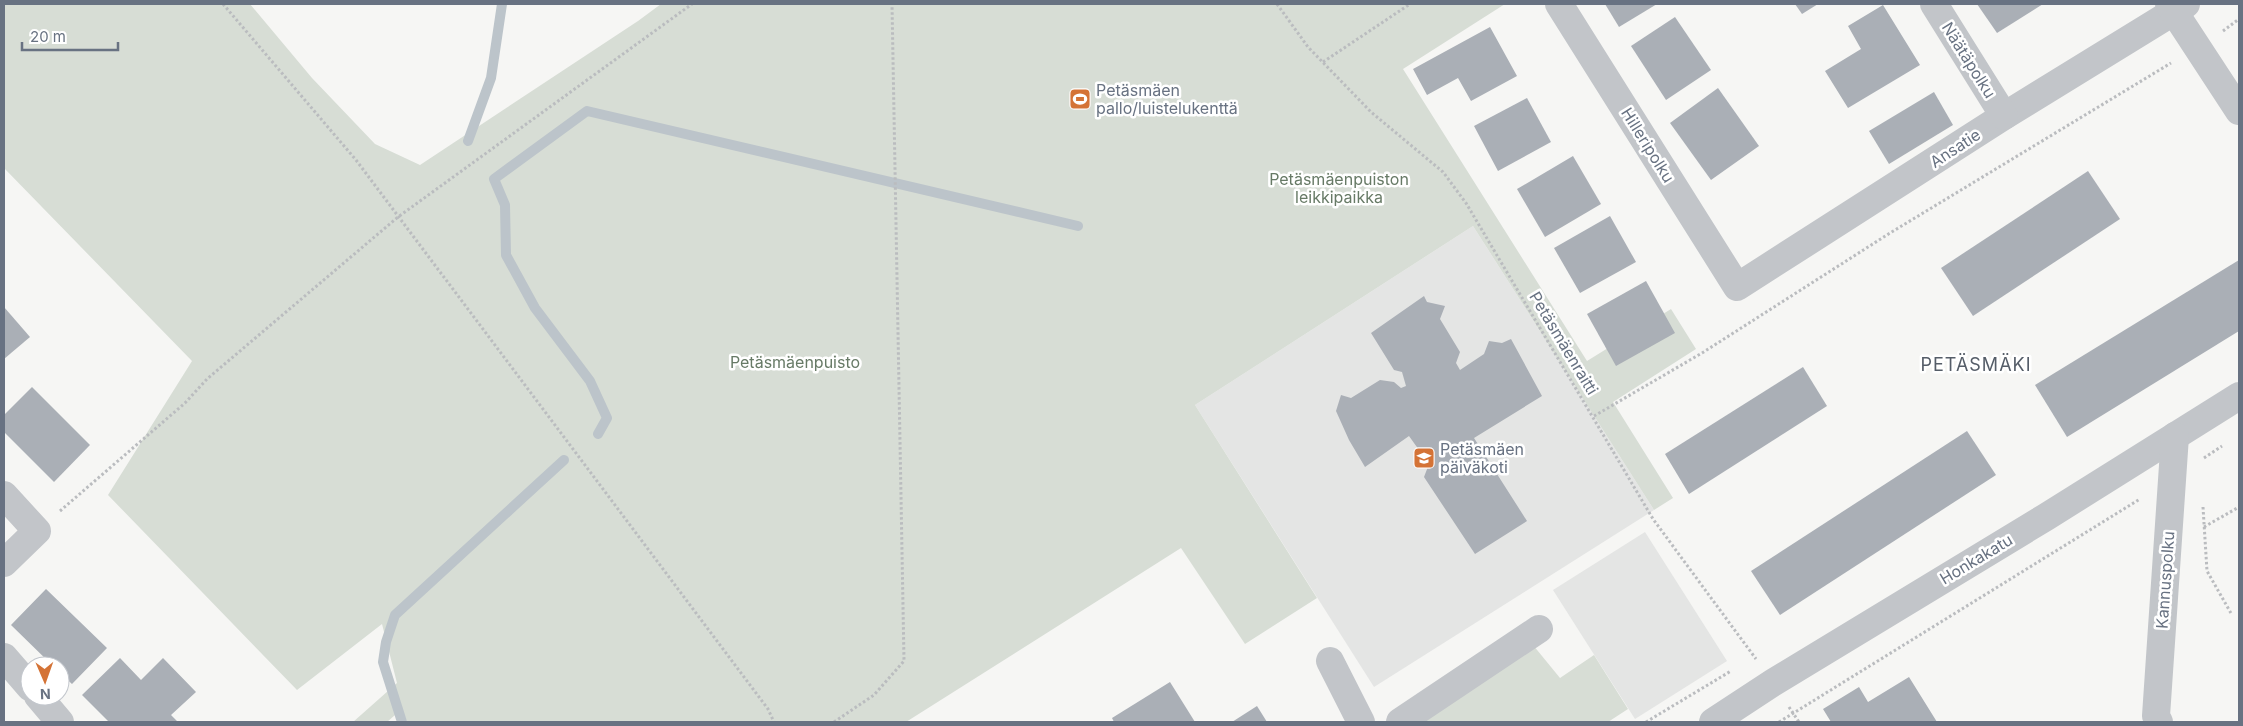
<svg xmlns="http://www.w3.org/2000/svg" width="2243" height="726" font-family="Inter,sans-serif">
<style>
.built{fill:#e4e5e4}
.green{fill:#d7ddd5}
.lines{fill:none;stroke-linecap:round;stroke-linejoin:round}
.stream{stroke:#bcc4ca;stroke-width:10}
.building{fill:#aaafb6}
.path{stroke:#babcbf;stroke-width:3;stroke-dasharray:2.5 2.5;stroke-linecap:butt}
.minor{stroke:#c2c5c9;stroke-width:28}
.labels{text-anchor:middle;dominant-baseline:central;stroke-width:5;stroke-linejoin:round;paint-order:stroke}
.street-label{font-size:16px;fill:#687282;stroke:#fff}
.poi-label{font-size:16px;fill:#687282;stroke:#fff;text-anchor:start}
.park-label{font-size:16px;fill:#677a66;stroke:#fff}
.neighbourhood-label{font-size:18px;letter-spacing:1px;fill:#555d68;stroke:#fff}
</style>
<rect width="100%" height="100%" fill="#f6f6f4"/>
<g class="built">
<path d="M1473,226L1654,510L1374,687L1195,405Z"/>
<path d="M1645,532L1727,661L1635,719L1553,590Z"/>
</g>
<g class="green">
<path d="M4,4H250L312,78L375,144L420,165L638,21L661,4H1505L1403,69L1587,361L1671,309L1696,349L1613,402L1673,498L1654,510L1473,226L1195,405L1317,598L1245,644L1181,548L906,722H407L402,709L387,722H353L397,683L382,624L297,690L108,495L192,361L4,168Z"/>
<path d="M1533,645L1560,678L1594,655L1628,709L1608,722H1422Z"/>
</g>
<g class="lines">
<g class="stream">
<path d="M468,141L491,78L502,4"/>
<path d="M598,434L607,418L590,381L535,308L506,255L505,205L494,179L587,111L1078,226"/>
<path d="M402,722L383,662L386,642L395,615L564,460"/>
</g>
</g>
<g class="building">
<path d="M1605,4H1657L1619,27Z"/>
<path d="M1795,4H1818L1802,14Z"/>
<path d="M1977,4H2043L1997,33Z"/>
<path d="M1883,5L1920,65L1848,108L1825,71L1861,49L1848,26Z"/>
<path d="M1675,17L1711,70L1666,100L1631,46Z"/>
<path d="M1490,27L1517,76L1471,101L1458,78L1427,95L1413,69Z"/>
<path d="M1718,88L1759,146L1711,180L1670,123Z"/>
<path d="M1934,92L1953,125L1889,164L1869,131Z"/>
<path d="M1527,98L1551,142L1498,171L1474,126Z"/>
<path d="M1573,156L1601,204L1545,237L1517,189Z"/>
<path d="M2088,171L2120,219L1973,316L1941,268Z"/>
<path d="M1610,216L1636,262L1580,293L1554,248Z"/>
<path d="M2239,260V331L2067,437L2035,385Z"/>
<path d="M1646,281L1675,333L1616,366L1587,314Z"/>
<path d="M1424,296L1427,302L1445,306L1440,319L1460,352L1456,363L1460,370L1484,354L1489,341L1502,343L1511,339L1542,396L1474,438L1527,521L1475,554L1424,477L1429,464L1409,436L1365,467L1349,440L1336,411L1341,395L1351,398L1380,380L1394,382L1401,388L1406,386L1402,372L1394,370L1371,333Z"/>
<path d="M4,307L30,337L4,359Z"/>
<path d="M1803,367L1827,406L1689,494L1665,454Z"/>
<path d="M32,387L90,445L54,482L4,432V415Z"/>
<path d="M1967,431L1996,475L1780,615L1751,571Z"/>
<path d="M46,589L107,648L72,684L60,673V666H53L11,625Z"/>
<path d="M120,658L141,680L163,658L196,692L171,715L178,722H109L82,695Z"/>
<path d="M1909,677L1937,722H1831L1823,709L1859,687L1868,702Z"/>
<path d="M1170,682L1195,722H1114L1112,718Z"/>
<path d="M1257,706L1267,722H1232Z"/>
</g>
<g class="lines">
<g class="path">
<path d="M223,4L356,160L768,709L774,722"/>
<path d="M1277,4L1308,47L1371,112L1443,172L1466,203L1653,519L1756,659"/>
<path d="M2223,31L2239,19"/>
<path d="M1323,62L1410,4"/>
<path d="M1594,416L1702,353L1890,233L2171,63"/>
<path d="M2204,458L2222,446"/>
<path d="M2203,507L2207,571L2232,615"/>
<path d="M60,511L185,403L207,379L398,217L692,4"/>
<path d="M2204,527L2239,507"/>
<path d="M1789,707L1799,722"/>
<path d="M834,722L874,695L904,661L892,4"/>
<path d="M1646,722L1731,671"/>
<path d="M1779,722L2140,499"/>
</g>
<g class="minor">
<path d="M1559,4L1737,287L2004,116L2186,4"/>
<path d="M1934,4L2004,116"/>
<path d="M2169,4L2239,111"/>
<path d="M4,495L37,531L4,563"/>
<path d="M4,657L30,687"/>
<path d="M1330,661L1361,722"/>
<path d="M38,696L60,722"/>
<path d="M1400,722L1539,629"/>
<path d="M1713,722L1774,682L2046,517L2239,396"/>
<path d="M2159,722L2156,716L2175,436"/>
</g>
</g>
<defs>
<g id="stadium-square" transform="scale(1.125)"><rect x="-9" y="-9" width="18" height="18" rx="4" fill="#d47336" stroke="#fff"/><path d="M0-5a6.5 5 0 1 0 0 10a6.5 5 0 1 0 0-10ZM-3.5-1.8h7v3.6h-7Z" fill="#fff"/></g>
<g id="school-square" transform="scale(1.125)"><rect x="-9" y="-9" width="18" height="18" rx="4" fill="#d47336" stroke="#fff"/><path d="M0-5L7-2L0 1L-7-2ZM-4 1L0 2.5L4 1V4Q0 6-4 4Z" fill="#fff"/></g>
</defs>
<g fill-rule="evenodd">
<use href="#stadium-square" x="1080" y="99"/>
<use href="#school-square" x="1424" y="458"/>
</g>
<g class="labels">
<g class="street-label">
<text transform="translate(1969 60) rotate(58)">Näätäpolku</text>
<text transform="translate(1648 145) rotate(58)">Hilleripolku</text>
<text transform="translate(1955 148) rotate(-33)">Ansatie</text>
<text transform="translate(1564 343) rotate(59)">Petäsmäenraitti</text>
<text transform="translate(1976 559) rotate(-31)">Honkakatu</text>
<text transform="translate(2165 580) rotate(-86)">Kannuspolku</text>
</g>
<g class="poi-label">
<text x="1096" y="90">Petäsmäen<tspan x="1096" dy="18">pallo/luistelukenttä</tspan></text>
<text x="1440" y="449">Petäsmäen<tspan x="1440" dy="18">päiväkoti</tspan></text>
</g>
<g class="park-label">
<text x="1339" y="179">Petäsmäenpuiston<tspan x="1339" dy="18">leikkipaikka</tspan></text>
<text x="795" y="362">Petäsmäenpuisto</text>
</g>
<g class="neighbourhood-label">
<text x="1976" y="364">PETÄSMÄKI</text>
</g>
</g>
<rect width="2243" height="726" fill="none" stroke="#687282" stroke-width="10"/>
<g transform="translate(45 681) rotate(178)"><circle r="24" fill="#ffffff" stroke="#c3c7cd"/>
<path d="M0-4L9 19L0 12L-9 19Z" fill="#d47336"/>
<text y="-8" font-size="14" font-weight="bold" text-anchor="middle" fill="#687282">N</text>
</g>
<path d="M22 42v8h96v-8" fill="none" stroke="#687282" stroke-width="2.5"/>
<text x="30" y="42" font-size="15" fill="#687282" stroke="#ffffff" stroke-width="4" paint-order="stroke">20 m</text>
</svg>
